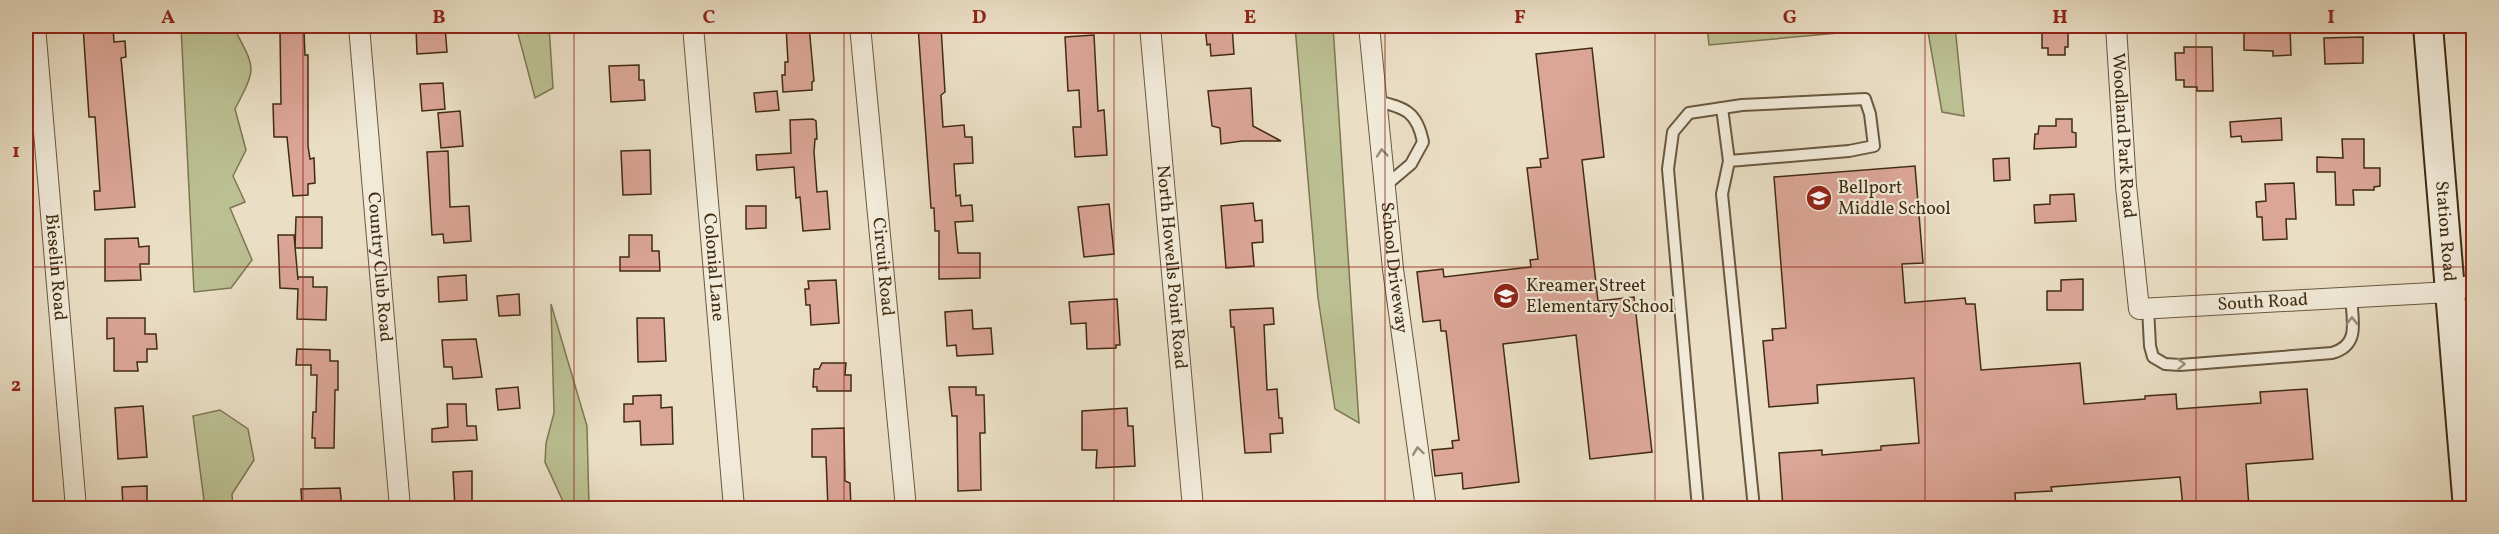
<svg xmlns="http://www.w3.org/2000/svg" width="2499" height="534" font-family="Vollkorn,serif">
<style>
.green{fill:#bbc092;stroke:#7e7652;stroke-width:1.5}
.building{fill:#dba597;stroke:#402c11;stroke-width:1.5}
.lines{fill:none;stroke-linecap:round;stroke-linejoin:round}
.service-casing{stroke:#6a583e;stroke-width:14}
.minor-casing{stroke:#6a583e;stroke-width:22}
.secondary-casing{stroke:#402c11;stroke-width:32}
.service{stroke:#f1ead9;stroke-width:10}
.minor{stroke:#f1ead9;stroke-width:20}
.secondary{stroke:#f1ead9;stroke-width:28}
.oneway{stroke:#988b75}
.grid{fill:none;stroke:#8f2418;stroke-width:1.5;stroke-opacity:0.55}
.labels{text-anchor:middle;dominant-baseline:central;stroke-width:4.5;stroke-linejoin:round;paint-order:stroke}
.street-label{font-size:18px;fill:#402c11;stroke:#f1ead9}
.poi-label{font-size:18px;fill:#402c11;stroke:#f1ead9;text-anchor:start}
.neatline{fill:none;stroke:#8f2418;stroke-width:2}
.grid-label{font-size:20px;text-anchor:middle;font-weight:bold;fill:#8f2418}
</style>
<rect width="100%" height="100%" fill="#eadec5"/>
<filter id="stains"><feTurbulence type="fractalNoise" baseFrequency=".00333" numOctaves="4"/><feColorMatrix values="0 0 0 0 .2 0 0 0 0 .09 0 0 0 0 .02 0 0 0 .5 -.17"/></filter>
<radialGradient id="worn" r=".72"><stop offset=".6" stop-color="#630" stop-opacity="0"/><stop offset="1" stop-color="#630" stop-opacity=".3"/></radialGradient>
<g class="green">
<path d="M181,26H233C255,69 258,65 235,109L246,150L233,176L245,202L230,208L252,260L231,288L194,292Z"/>
<path d="M516,26H549L553,88L535,98Z"/>
<path d="M1295,26H1333L1359,423L1335,409L1318,298Z"/>
<path d="M1707,26H1857L1849,32L1709,45Z"/>
<path d="M1927,26H1955L1964,116L1942,112Z"/>
<path d="M551,304L587,426L589,508H566L545,462L546,443L554,413Z"/>
<path d="M220,410L248,429L254,460L232,494L233,508H205L193,416Z"/>
</g>
<g class="building">
<path d="M83,26H113L114,42L125,41L126,57L121,58L135,207L95,210L94,191H100L95,117H89Z"/>
<path d="M421,26H445L447,52L417,54L416,27Z"/>
<path d="M786,26H809L814,81L812,82V90L783,92L782,75H785V62H788Z"/>
<path d="M918,26L941,27L945,92L941,95L943,127L964,125L965,137H972L973,163L954,164L956,196L960,195L961,206L972,205L973,221L955,222L958,253H980V278L939,279V231H935L934,208H931Z"/>
<path d="M1205,26H1232L1234,54L1211,56L1210,44L1207,45Z"/>
<path d="M2042,26H2068V47H2065V55H2048V48H2042Z"/>
<path d="M2290,28L2291,55L2273,56V51L2244,50V30L2272,31V29Z"/>
<path d="M280,31H304L305,55H308V146L310,159L314,158L315,183L308,184V195L293,196L287,137H274L273,104H281Z"/>
<path d="M1094,35L1098,111L1104,110L1107,155L1075,157L1073,127H1081L1079,90L1068,91L1065,37Z"/>
<path d="M2363,37V63L2325,64L2324,38Z"/>
<path d="M2184,47H2212L2213,91H2197V87H2184V80H2176L2175,53H2184Z"/>
<path d="M1592,48L1604,157L1582,160L1598,301L1634,297L1652,452L1590,459L1576,335L1503,344L1519,482L1463,489L1462,473L1435,476L1432,450L1453,448L1452,441L1459,440L1446,331H1441L1440,320L1423,322L1417,272L1443,269L1444,277L1531,267L1530,260L1538,259L1527,168L1541,167L1540,159L1548,158L1536,54Z"/>
<path d="M639,65V80H644L645,100L611,102L609,66Z"/>
<path d="M443,83L445,109L422,111L420,84Z"/>
<path d="M1251,88L1253,126L1281,141H1242L1221,144L1220,128L1212,126L1208,91Z"/>
<path d="M777,91L779,110L756,112L754,93Z"/>
<path d="M460,111L463,146L441,148L438,113Z"/>
<path d="M2281,118L2282,140L2242,142L2241,136L2231,137L2230,122Z"/>
<path d="M813,119L816,121L817,139H815L814,152L817,192L827,191L830,229L803,231L800,197L796,198L794,167L757,170L756,155L791,153L790,120Z"/>
<path d="M2056,119H2072V132L2076,133V147L2034,149L2035,134H2038L2039,126H2056Z"/>
<path d="M2342,139H2364V168H2380V186L2374,187V190H2353L2354,205H2336L2335,172H2317V157L2343,158Z"/>
<path d="M650,150L651,194L623,195L621,151Z"/>
<path d="M448,151L450,207L469,206L471,241L444,243L443,234L432,235L427,152Z"/>
<path d="M2009,158L2010,180L1994,181L1993,159Z"/>
<path d="M1915,166L1923,263L1902,264L1905,303L1965,298L1966,304H1975L1981,370L2080,363L2084,404L2145,399V396L2176,394L2177,409L2261,403L2260,392L2307,389L2313,459L2246,464L2249,508H2183L2180,477L2051,487L2052,491L2015,493L2016,508H1783L1779,453L1822,450V455L1881,450V446L1919,443L1914,378L1817,385L1818,403L1769,407L1763,341L1773,340L1772,329L1786,328L1774,177Z"/>
<path d="M2294,183L2296,219H2286L2287,239L2263,240L2262,217H2257L2256,202L2266,201L2265,184Z"/>
<path d="M2074,194L2076,221L2035,223L2034,205L2050,204V195Z"/>
<path d="M1253,203L1255,221L1262,220L1263,242L1252,243L1254,266L1226,268L1221,206Z"/>
<path d="M1109,204L1114,254L1084,257L1078,207Z"/>
<path d="M746,206H766V228L746,229Z"/>
<path d="M296,217H322V248H295Z"/>
<path d="M278,235H294L298,280V277H313V287H327L326,320L297,319L298,289L280,288Z"/>
<path d="M629,235H652V251H659L660,271H620V257H629Z"/>
<path d="M138,238L139,247L149,246V264H140L141,280L105,281V239Z"/>
<path d="M466,275L467,300L439,302L438,277Z"/>
<path d="M2083,279V310H2047V291H2061V280Z"/>
<path d="M836,280L839,323L811,325L810,305H806L805,289H809L808,281Z"/>
<path d="M519,294L520,315L499,316L497,296Z"/>
<path d="M1117,299L1120,345H1116V348L1087,349L1086,323L1071,324L1069,302Z"/>
<path d="M1273,308L1274,324L1264,325L1267,390L1277,389L1279,418H1282L1283,433L1270,434L1271,452L1245,453L1234,327H1231L1230,310Z"/>
<path d="M972,310L973,329L991,328L993,354L957,356L956,345L947,346L945,312Z"/>
<path d="M107,318H145V334H156L157,349H147V362H137L138,371H114V338L107,339Z"/>
<path d="M637,318H664L666,361L638,362Z"/>
<path d="M476,339L482,377L453,379L452,367H444L442,340Z"/>
<path d="M297,349L330,350V361H338V390H335L334,448H315V438H312L313,412H316L317,375H311V365H296Z"/>
<path d="M822,363H846L845,375H851V391H817V387H813L814,369H819Z"/>
<path d="M518,387L520,408L498,410L496,389Z"/>
<path d="M949,387H976V395H984L985,433H980L981,490L958,491L957,416H952Z"/>
<path d="M661,395V408L672,407L673,444L641,445L640,421L624,422V404H633V396Z"/>
<path d="M447,404H466L467,426H476L477,440L432,442V429L448,427Z"/>
<path d="M143,406L147,457L118,459L115,408Z"/>
<path d="M1127,408L1128,426H1133L1135,466L1096,468L1097,450H1082V411Z"/>
<path d="M844,428L845,481L850,483L851,508H828L826,457H812V429Z"/>
<path d="M472,471V508H455L453,472Z"/>
<path d="M147,486V508H123L122,487Z"/>
<path d="M340,488L342,508H302L301,489Z"/>
</g>
<g class="lines">
<g class="service-casing">
<g id="service">
<path d="M1377,101C1406,108 1417,112 1423,142L1411,164L1385,186"/>
<path d="M1722,108L1729,161"/>
<path d="M2148,308L2150,346L2153,357L2165,364L2180,365L2332,353C2361,345 2352,320 2351,296"/>
<path d="M1698,508L1668,169L1673,132L1689,113L1742,105L1865,99L1870,114L1874,146L1849,151L1729,161L1722,194L1754,508"/>
</g>
</g>
<g class="minor-casing">
<g id="minor">
<path id="s1" d="M35,26L76,508"/>
<path id="s2" d="M359,26L400,508"/>
<path id="s3" d="M693,26L734,508"/>
<path id="s4" d="M860,26L906,508"/>
<path id="s5" d="M1150,26L1193,508"/>
<path id="s6" d="M1369,26L1393,269L1426,508"/>
<path id="s7" d="M2116,26L2126,186L2139,309L2450,292L2474,284"/>
</g>
</g>
<g class="secondary-casing">
<g id="secondary">
<path id="s8" d="M2428,26L2468,508"/>
</g>
</g>
<use href="#service" class="service"/>
<use href="#minor" class="minor"/>
<use href="#secondary" class="secondary"/>
</g>
<defs><path id="oneway-chevron" d="M-2-3.5L2.5 0L-2 3.5" fill="none" stroke-width="1.6" stroke-linecap="round" stroke-linejoin="round" transform="scale(1.5)"/></defs>
<g class="oneway">
<use href="#oneway-chevron" transform="translate(1382 153) rotate(-95)"/>
<use href="#oneway-chevron" transform="translate(2352 321) rotate(-91)"/>
<use href="#oneway-chevron" transform="translate(2181 364) rotate(-2)"/>
<use href="#oneway-chevron" transform="translate(1418 451) rotate(-98)"/>
</g>
<path class="grid" d="M303,26V508M574,26V508M844,26V508M1114,26V508M1385,26V508M1655,26V508M1925,26V508M2196,26V508M26,267H2474"/>
<defs>
<g id="school-disc" transform="scale(1.35)"><circle r="9.5" fill="#8f2418" stroke="#f1ead9"/><path d="M0-5L7-2L0 1L-7-2ZM-4 1L0 2.5L4 1V4Q0 6-4 4Z" fill="#fff"/></g>
</defs>
<g fill-rule="evenodd">
<use href="#school-disc" x="1819" y="198"/>
<use href="#school-disc" x="1506" y="296"/>
</g>
<g class="labels">
<g class="street-label">
<text stroke="none"><textPath href="#s7" startOffset="110">Woodland Park Road</textPath></text>
<text stroke="none"><textPath href="#s8" startOffset="206">Station Road</textPath></text>
<text stroke="none"><textPath href="#s1" startOffset="242">Bieselin Road</textPath></text>
<text stroke="none"><textPath href="#s2" startOffset="242">Country Club Road</textPath></text>
<text stroke="none"><textPath href="#s3" startOffset="242">Colonial Lane</textPath></text>
<text stroke="none"><textPath href="#s4" startOffset="242">Circuit Road</textPath></text>
<text stroke="none"><textPath href="#s5" startOffset="242">North Howells Point Road</textPath></text>
<text stroke="none"><textPath href="#s6" startOffset="243">School Driveway</textPath></text>
<text stroke="none"><textPath href="#s7" startOffset="408">South Road</textPath></text>
</g>
<g class="poi-label">
<text x="1838" y="188">Bellport<tspan x="1838" dy="21">Middle School</tspan></text>
<text x="1526" y="286">Kreamer Street<tspan x="1526" dy="21">Elementary School</tspan></text>
</g>
</g>
<rect width="2499" height="534" fill="none" stroke="#eadec5" stroke-width="66"/>
<rect x="33" y="33" width="2433" height="468" class="neatline"/>
<g class="grid-label">
<text x="168" y="23">A</text>
<text x="439" y="23">B</text>
<text x="709" y="23">C</text>
<text x="979" y="23">D</text>
<text x="1250" y="23">E</text>
<text x="1520" y="23">F</text>
<text x="1790" y="23">G</text>
<text x="2060" y="23">H</text>
<text x="2331" y="23">I</text>
<text x="16" y="157">1</text>
<text x="16" y="391">2</text>
</g>
<rect width="100%" height="100%" filter="url(#stains)"/>
<rect width="100%" height="100%" fill="url(#worn)"/>
</svg>
